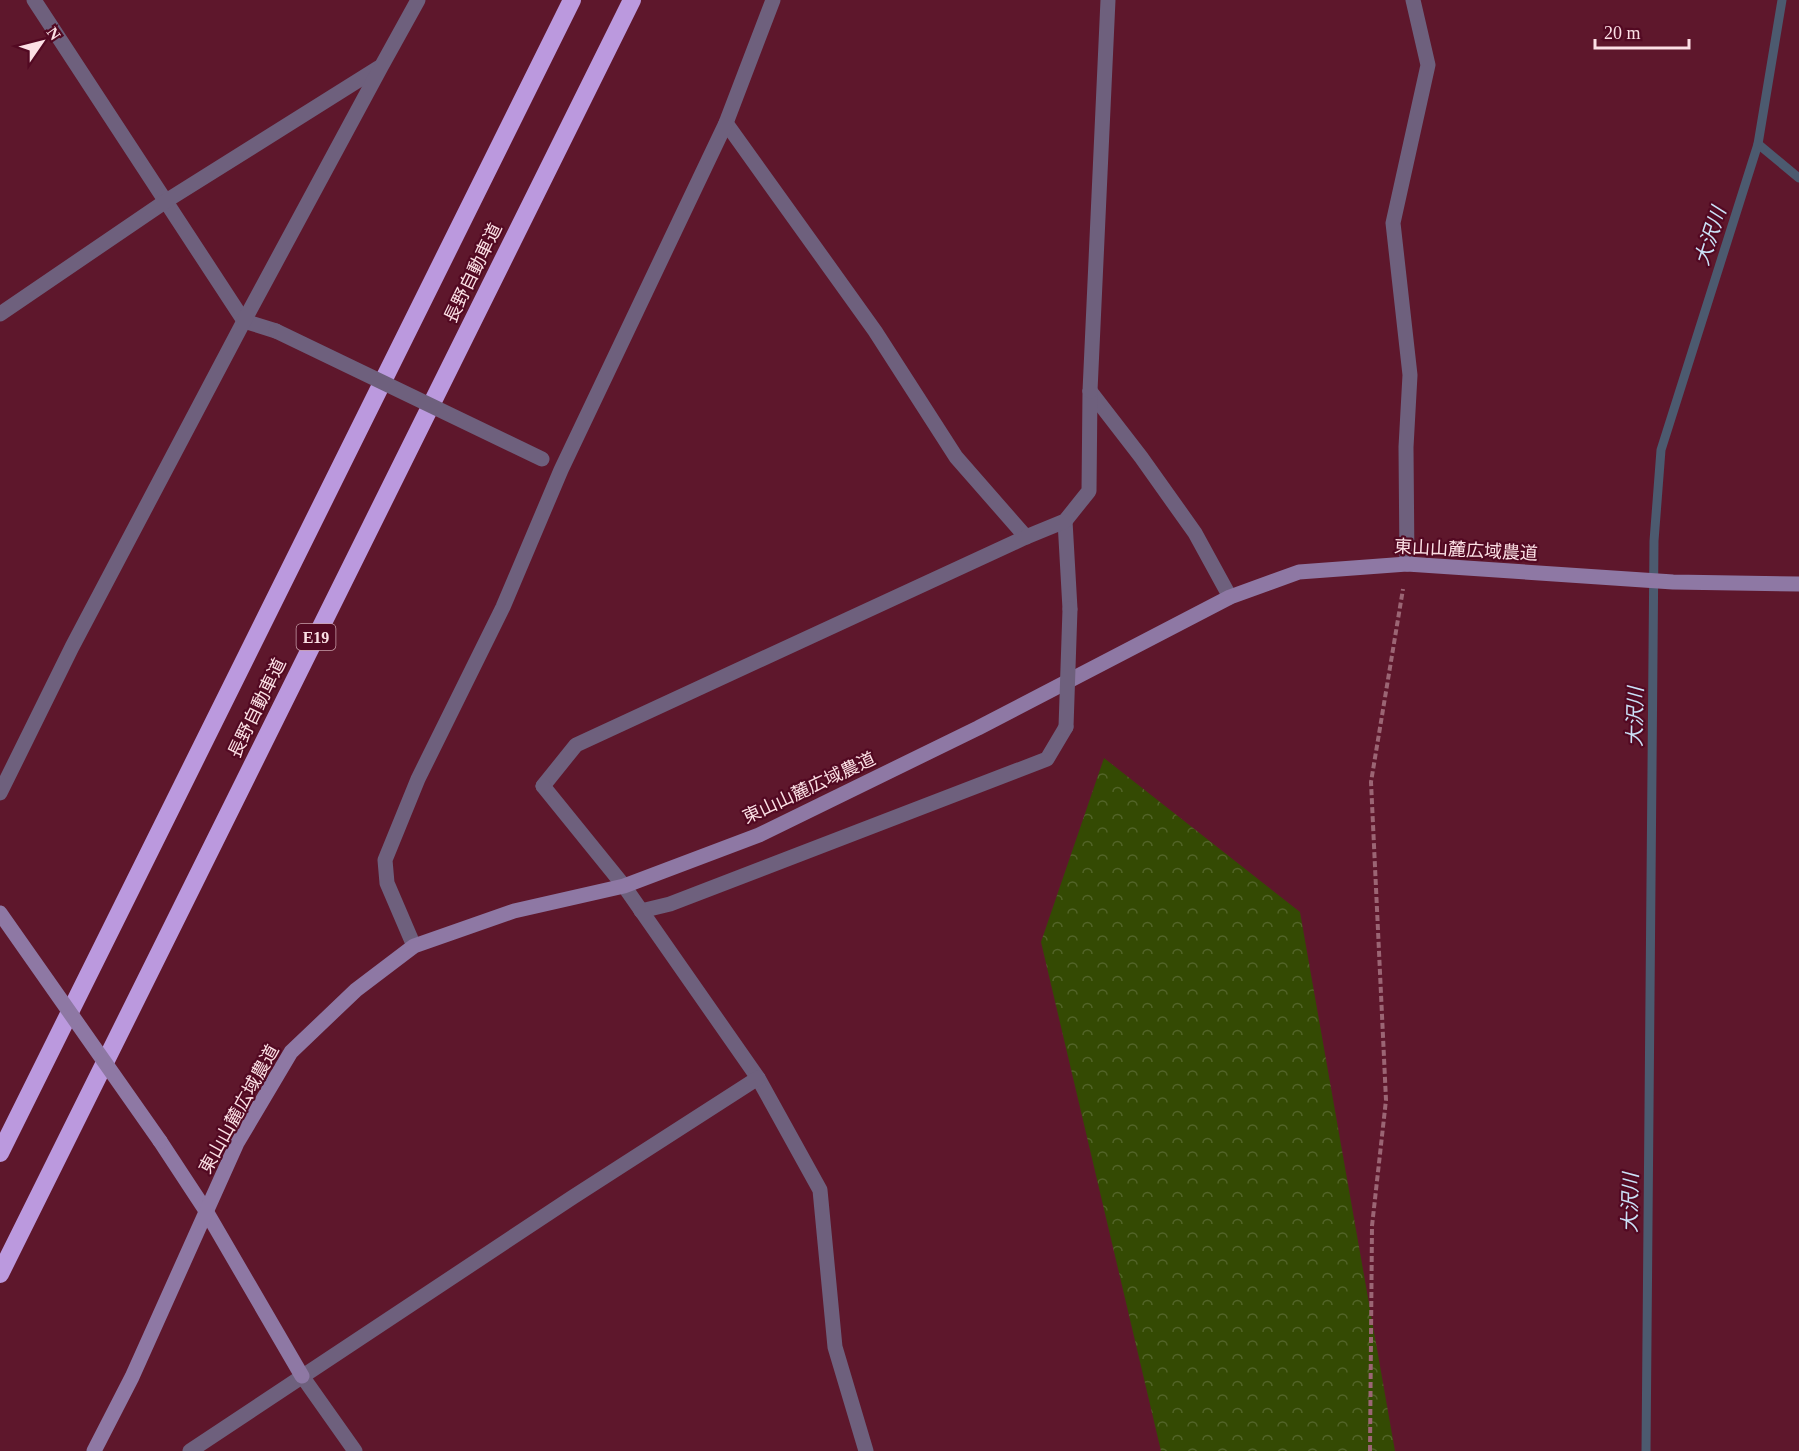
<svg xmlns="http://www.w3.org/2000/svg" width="1799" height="1451" font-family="'Times New Roman','Noto Sans JP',serif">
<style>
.forest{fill:url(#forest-crowns)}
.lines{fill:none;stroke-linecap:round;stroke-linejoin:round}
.stream{stroke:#4c5a6f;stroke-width:9}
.path{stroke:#9b6574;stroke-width:4;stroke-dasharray:6 3;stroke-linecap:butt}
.lane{stroke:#6e607d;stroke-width:15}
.street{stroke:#6e607d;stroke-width:15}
.secondary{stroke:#8e78a4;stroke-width:15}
.highway{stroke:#bb99de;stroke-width:18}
.lane-bridge{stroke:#6e607d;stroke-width:15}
.street-bridge{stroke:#6e607d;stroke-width:15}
.secondary-bridge{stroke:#8e78a4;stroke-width:15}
.labels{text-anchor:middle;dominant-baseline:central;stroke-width:4.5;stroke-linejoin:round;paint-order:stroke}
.shield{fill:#520922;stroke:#c9a0aa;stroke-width:1.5}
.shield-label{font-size:16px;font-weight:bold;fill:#fce0e5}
.street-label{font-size:18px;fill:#fce0e5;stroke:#520922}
.water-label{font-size:20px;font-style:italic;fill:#cbe2f8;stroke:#520922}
</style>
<defs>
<pattern id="forest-crowns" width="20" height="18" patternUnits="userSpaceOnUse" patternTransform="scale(1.5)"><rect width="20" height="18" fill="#344a03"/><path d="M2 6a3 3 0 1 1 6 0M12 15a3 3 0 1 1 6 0" fill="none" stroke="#526428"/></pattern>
</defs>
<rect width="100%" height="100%" fill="#5e172c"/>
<path class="forest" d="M1104,758L1300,912L1395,1451H1161L1041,942Z"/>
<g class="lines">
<g class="stream">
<path d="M1758,144L1799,178"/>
<path d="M1646,1451L1654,541L1661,450L1758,144L1782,0"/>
</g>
<path class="path" d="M1370,1451L1372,1226L1386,1100L1371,782L1403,589"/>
<g class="lane">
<path d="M726,123L875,331L956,457L1026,537"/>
<path d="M1090,391L1141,457L1195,533L1230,597"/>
<path d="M1065,521L1070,609"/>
<path d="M543,786L576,745L1026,537L1065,521L1089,491L1090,391"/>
<path d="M641,911L670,904L1047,759L1066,727"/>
</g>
<g class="street">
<path d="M34,0L244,321L276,331"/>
<path d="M0,314L166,201L378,68"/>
<path d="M1090,391L1108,0"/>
<path d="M1407,564L1406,447L1410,375L1393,223L1428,65L1413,0"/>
<path d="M543,786L624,886L758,1078L820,1190L835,1347L866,1451"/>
<path d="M0,793L72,647L244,321L381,67L418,0"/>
<path d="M414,946L387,883L385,860L418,779L503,607L561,470L726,123L773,0"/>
<path d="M302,1376L355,1451"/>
<path d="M190,1451L573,1197L758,1078"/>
</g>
<g class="secondary">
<path d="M160,1141L206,1211L302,1376"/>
<path d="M94,1451L132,1377L237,1143L291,1052L356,990L414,946L514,911L624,886L759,835L978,728L1230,597L1299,572L1407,564L1673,582L1799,584"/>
</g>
<g class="highway">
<path d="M0,1153L572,0"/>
<path d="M0,1274L632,0"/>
</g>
<path class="lane-bridge" d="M1066,727L1070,609"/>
<path class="street-bridge" d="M276,331L542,459"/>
<path class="secondary-bridge" d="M0,913L160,1141"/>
</g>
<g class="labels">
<rect class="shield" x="296.5" y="624" width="39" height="26" rx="4.5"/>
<g class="shield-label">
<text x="316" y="637">E19</text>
</g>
<g class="street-label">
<text transform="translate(473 273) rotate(-64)">長野自動車道</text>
<text transform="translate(1466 550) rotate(3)">東山山麓広域農道</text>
<text transform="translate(257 708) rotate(-64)">長野自動車道</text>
<text transform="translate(809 788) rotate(-25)">東山山麓広域農道</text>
<text transform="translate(239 1109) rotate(-61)">東山山麓広域農道</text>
</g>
<g class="water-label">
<text transform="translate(1710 236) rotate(-72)">大沢川</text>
<text transform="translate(1635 717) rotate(-89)">大沢川</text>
<text transform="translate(1630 1203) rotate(-89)">大沢川</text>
</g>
</g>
<g transform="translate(42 42) rotate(55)" stroke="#520922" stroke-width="4.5" paint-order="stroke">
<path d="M0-4.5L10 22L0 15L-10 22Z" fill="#fce0e5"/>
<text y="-9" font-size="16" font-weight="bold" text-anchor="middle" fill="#fce0e5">N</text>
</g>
<path d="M1595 39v9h94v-9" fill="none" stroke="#fce0e5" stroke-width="3"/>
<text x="1604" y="39" font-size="18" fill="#fce0e5" stroke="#520922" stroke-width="4.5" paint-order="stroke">20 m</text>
</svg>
